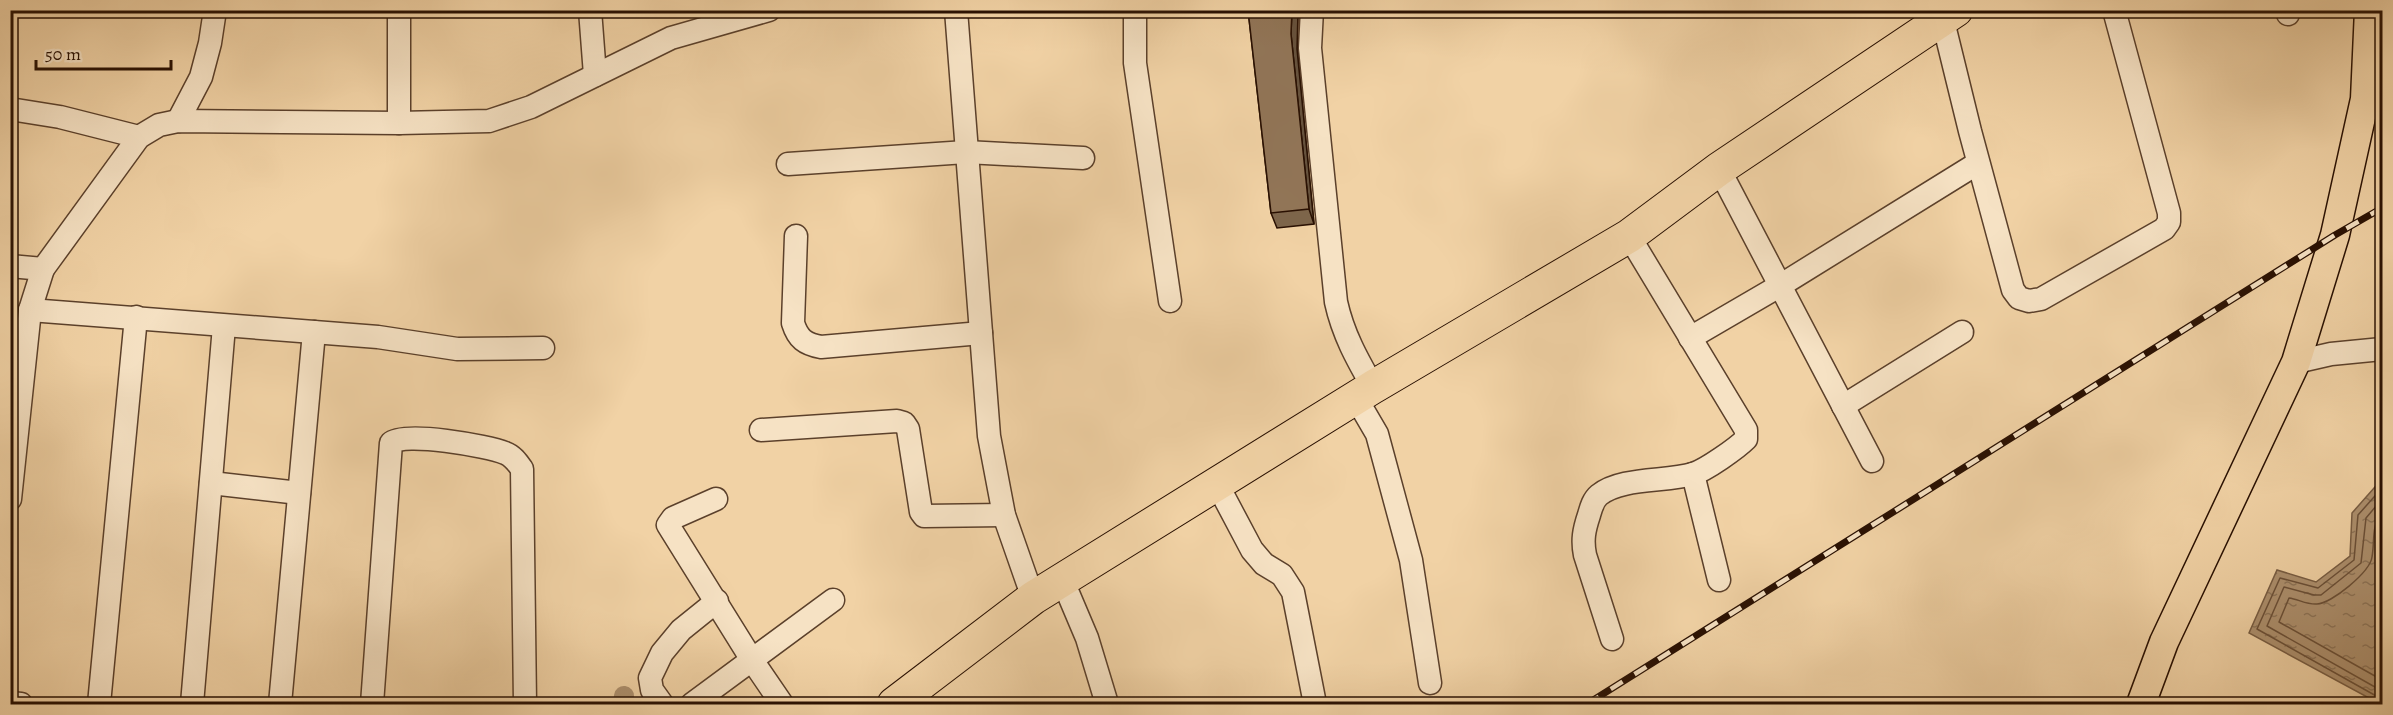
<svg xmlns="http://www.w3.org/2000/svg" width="2393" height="715" font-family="Alegreya,serif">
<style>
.water{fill:url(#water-ripples);stroke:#785d43;stroke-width:1.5}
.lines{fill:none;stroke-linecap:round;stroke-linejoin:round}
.shore{stroke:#6b5038;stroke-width:1.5}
.canal{stroke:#ad906e;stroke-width:20}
.minor-casing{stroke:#5b402b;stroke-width:25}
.major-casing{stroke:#291002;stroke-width:31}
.highway-casing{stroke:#291002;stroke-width:35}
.minor{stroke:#f6e2c4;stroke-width:22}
.major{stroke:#f1d2a5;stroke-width:28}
.highway{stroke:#f1d2a5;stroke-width:33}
.rail-casing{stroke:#291002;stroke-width:7}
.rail{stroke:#f6e2c4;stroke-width:4.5;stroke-dasharray:14;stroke-linecap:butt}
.wall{fill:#7d654b;stroke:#291002;stroke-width:1.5}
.shaded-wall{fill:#66523d;stroke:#291002;stroke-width:1.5}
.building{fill:#917557;stroke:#291002;stroke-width:1.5}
</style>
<defs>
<pattern id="water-ripples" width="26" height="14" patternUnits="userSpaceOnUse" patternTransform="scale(1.5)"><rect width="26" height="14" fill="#ad906e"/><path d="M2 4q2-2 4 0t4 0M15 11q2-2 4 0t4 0" fill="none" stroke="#8d7458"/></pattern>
</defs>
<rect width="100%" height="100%" fill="#f1d2a5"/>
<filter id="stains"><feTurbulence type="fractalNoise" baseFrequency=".00333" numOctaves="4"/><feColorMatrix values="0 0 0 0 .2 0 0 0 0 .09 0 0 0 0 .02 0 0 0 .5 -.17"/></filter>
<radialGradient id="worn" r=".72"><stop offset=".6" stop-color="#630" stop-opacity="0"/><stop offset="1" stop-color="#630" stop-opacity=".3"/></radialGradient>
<path class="water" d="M2382,479V704H2380L2249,633L2277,570L2316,582L2350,556L2352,513Z"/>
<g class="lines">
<g class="shore">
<path d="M2382,499L2366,518L2361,563L2321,595H2314L2284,587L2267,626L2382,691"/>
<path d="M2382,513C2371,526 2375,540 2372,557C2370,572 2331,604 2317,604C2307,605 2298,599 2289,598L2279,622L2382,680"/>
<path d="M2381,704L2378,697L2257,629L2280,578L2318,588L2354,560L2358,515L2382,488"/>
</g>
<path class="canal" d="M623,704L624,696"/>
<g class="minor-casing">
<g id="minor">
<path d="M590,10L595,75"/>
<path d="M956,10L989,436L1004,515L1033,598"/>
<path d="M1135,10V63L1170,301"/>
<path d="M1312,10L1310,48L1336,302C1343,334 1357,359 1373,387"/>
<path d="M2287,10L2288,14"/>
<path d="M1943,21L1970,131L2013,290L2019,298L2029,301L2041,299L2164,229L2169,222V213L2114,10"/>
<path d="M10,109L60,117L139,137"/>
<path d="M178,121L201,77L210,43L215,10"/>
<path d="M399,123V10"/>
<path d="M788,164L966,152L1083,158"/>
<path d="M1719,169L1872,461"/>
<path d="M796,236L793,323C798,339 805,344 821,347L981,333"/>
<path d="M10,266L43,269"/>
<path d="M30,310L378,337L457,349L543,348"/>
<path d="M1690,338L1781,285L1978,163"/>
<path d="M2296,362L2331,354L2382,349"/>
<path d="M1356,398L1377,434L1411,560L1430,683"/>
<path d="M1843,406L1962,332"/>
<path d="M761,430L897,421L904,423L908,429L921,512L924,516L1004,515"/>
<path d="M1693,474L1719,580"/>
<path d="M1216,482L1252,550L1264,564L1282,575L1293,592L1315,704"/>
<path d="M211,483L299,493"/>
<path d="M10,499L30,310L43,269L139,137L159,125L178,121L399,123L489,121L531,107L671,38L769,10"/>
<path d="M716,499L673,518L668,525L752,660L782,704"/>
<path d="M1062,579L1087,638L1107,704"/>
<path d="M1612,639L1585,555C1582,540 1584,530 1589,515C1591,508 1593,500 1599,495C1621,477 1666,482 1693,474C1706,470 1737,448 1746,439V430L1629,236"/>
<path d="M10,703L21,704"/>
<path d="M99,704L136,317"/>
<path d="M192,704L224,326"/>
<path d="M280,704L314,332"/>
<path d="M372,704L391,443C403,431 488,446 505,453C513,456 517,462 522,469L525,704"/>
<path d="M662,704L652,690L650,678L662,653L681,630L717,601"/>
<path d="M692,704L833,600"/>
</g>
</g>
<g class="major-casing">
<path id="major" d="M2141,704L2164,642L2296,362L2335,235L2365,99L2369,10"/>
</g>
<g class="highway-casing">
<path id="highway" d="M894,704L1033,598L1373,387L1629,236L1719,169L1956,10"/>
</g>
<use href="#minor" class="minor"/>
<use href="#major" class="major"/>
<use href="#highway" class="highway"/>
<g class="rail-casing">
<path id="rail" d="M1587,704L2335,235L2382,208"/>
</g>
<use href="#rail" class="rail"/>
</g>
<path class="wall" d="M1248,10H1297L1298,13L1297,49L1314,224L1277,228L1271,213Z"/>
<path class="shaded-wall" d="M1292,10H1297L1298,13L1297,49L1314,224L1309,209L1291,34Z"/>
<path class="building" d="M1248,10H1292L1291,34L1309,209L1271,213Z"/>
<rect width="2393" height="715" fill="none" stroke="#f1d2a5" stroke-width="36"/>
<rect x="12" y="12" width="2369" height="691" fill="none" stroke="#291002" stroke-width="3"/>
<rect x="18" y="18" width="2357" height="679" fill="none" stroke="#291002" stroke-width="1.5"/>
<path d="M36 60v9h135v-9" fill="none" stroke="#291002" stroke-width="3"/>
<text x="45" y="60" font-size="18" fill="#291002" stroke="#f6e2c4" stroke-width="4.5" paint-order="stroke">50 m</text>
<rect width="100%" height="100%" filter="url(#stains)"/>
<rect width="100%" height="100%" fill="url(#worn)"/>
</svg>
